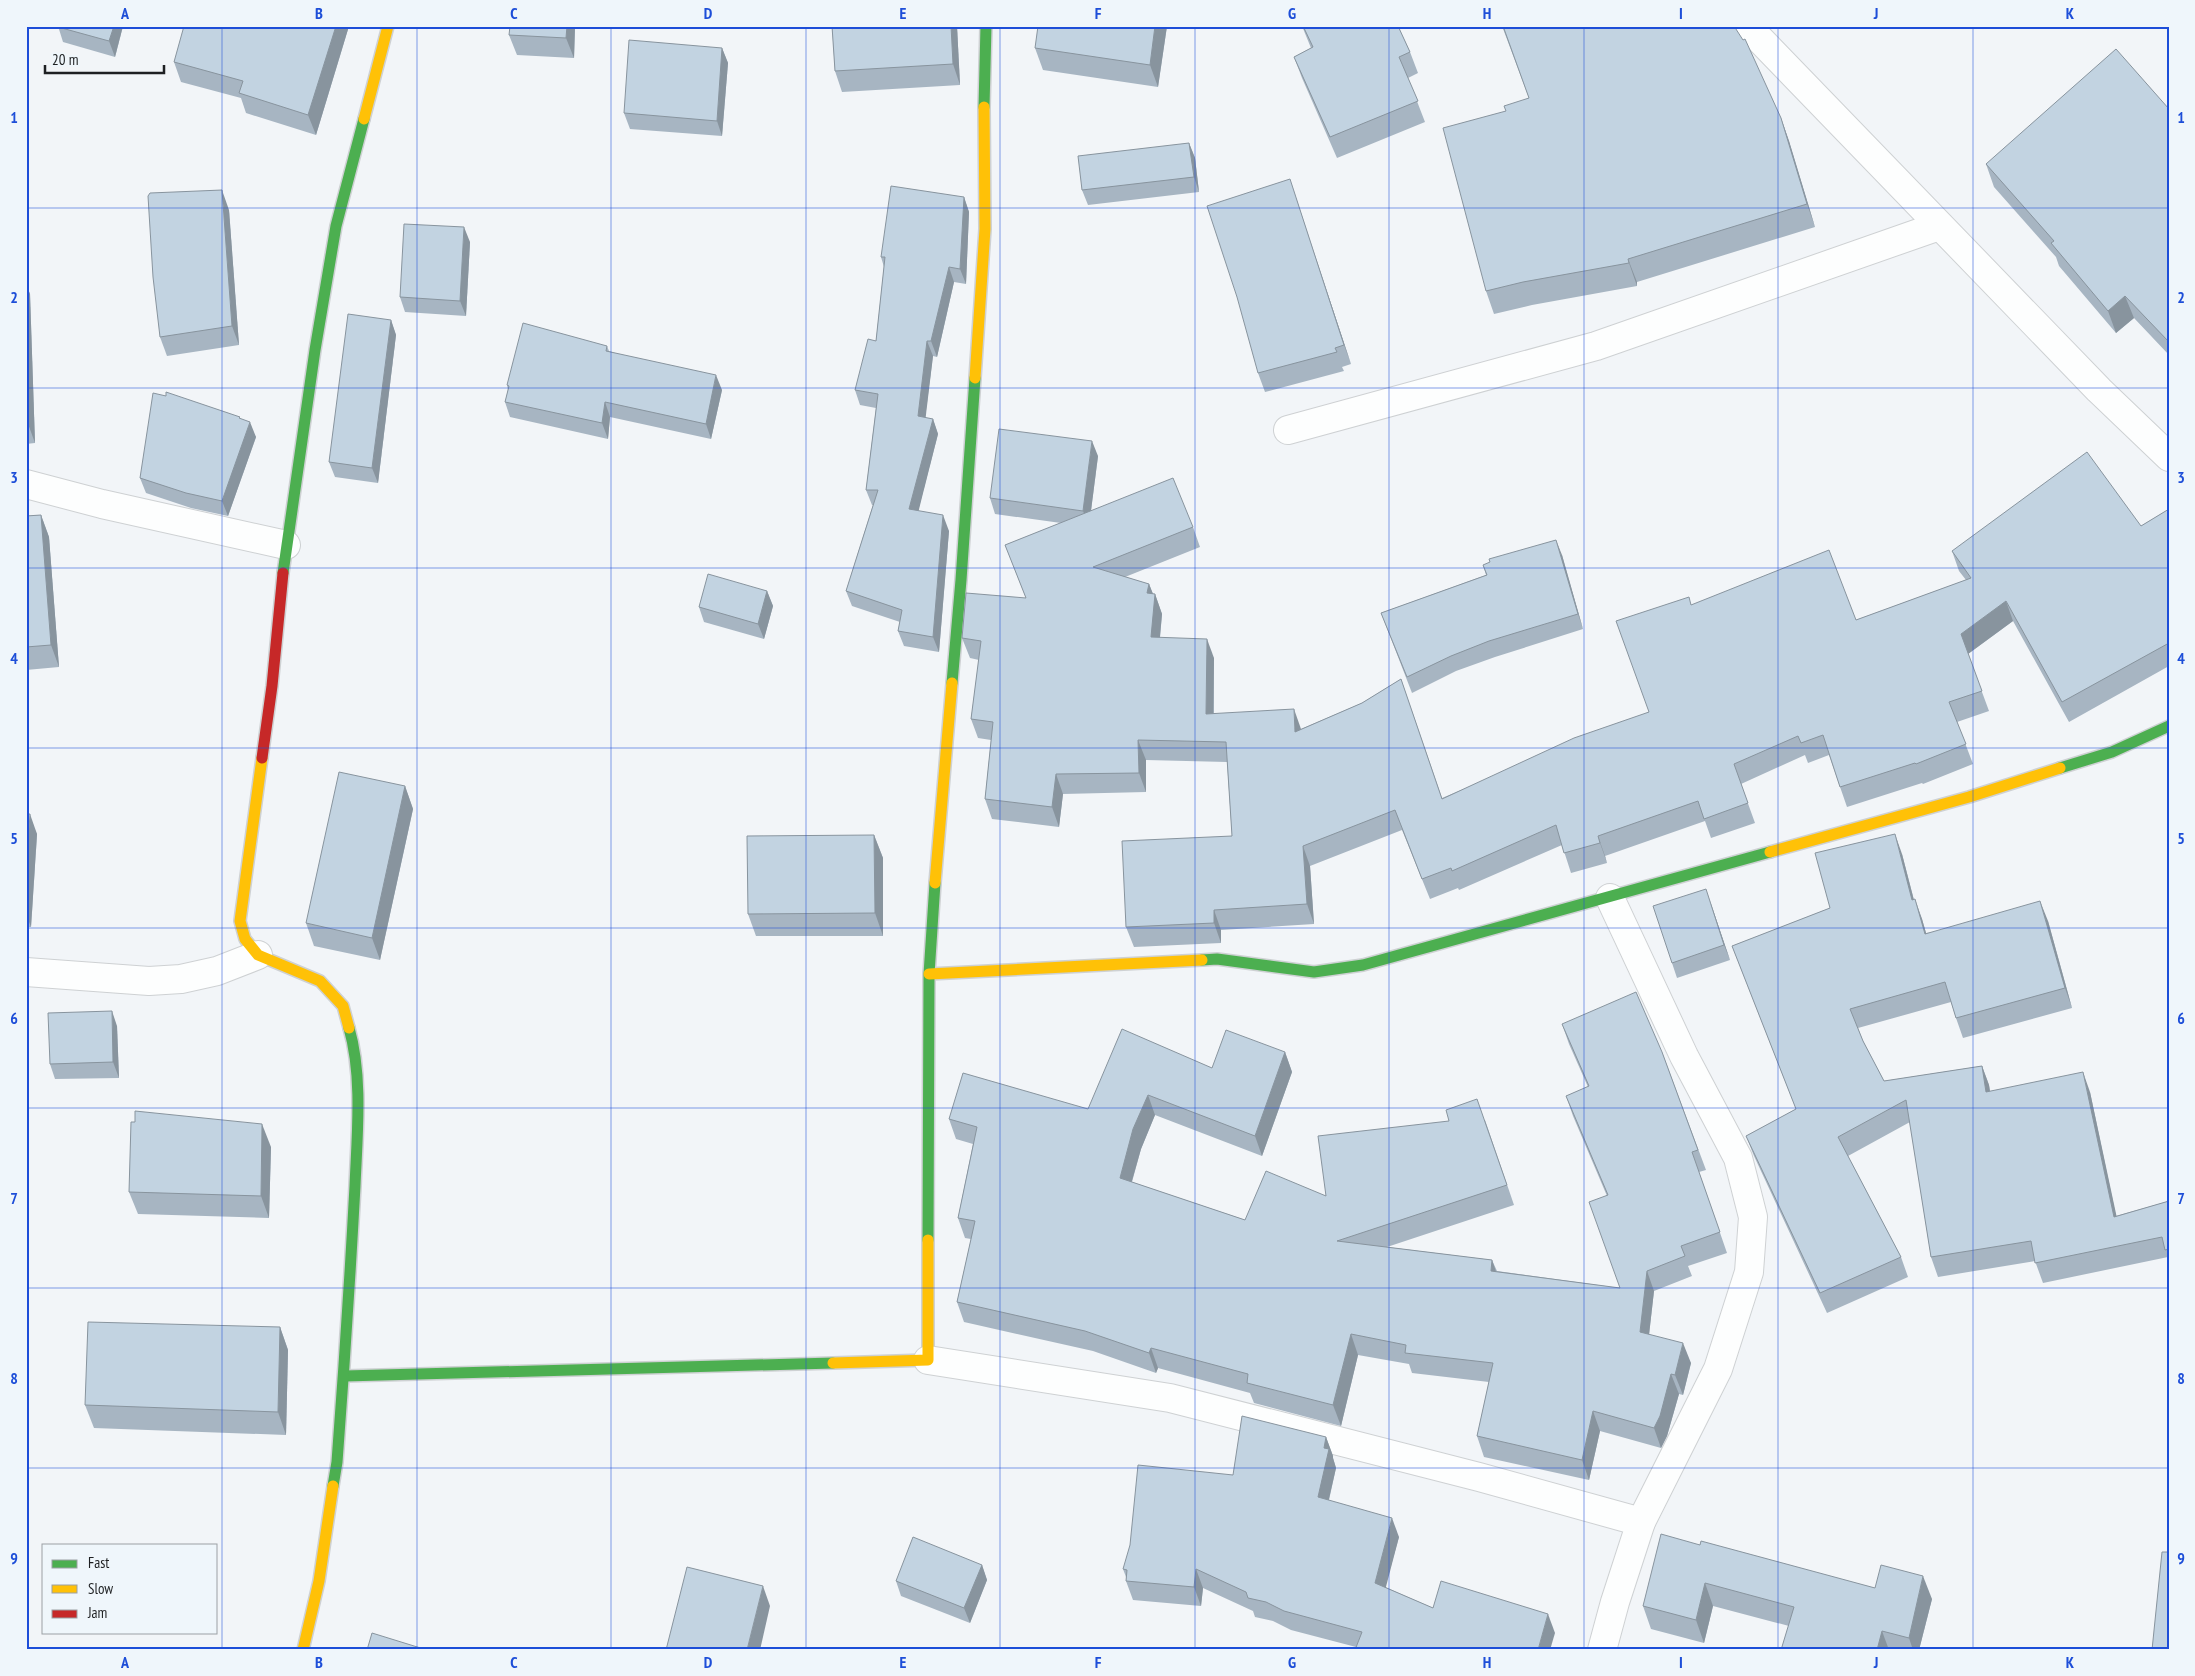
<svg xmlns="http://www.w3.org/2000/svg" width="2195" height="1676" font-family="'PT Sans Narrow',sans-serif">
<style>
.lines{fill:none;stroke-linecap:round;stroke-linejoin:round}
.street-casing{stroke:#ced1d3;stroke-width:30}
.fast-casing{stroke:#ced1d3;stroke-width:14}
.slow-casing{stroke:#ced1d3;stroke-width:14}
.jam-casing{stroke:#ced1d3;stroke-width:14}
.street{stroke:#fdfefe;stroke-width:28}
.fast{stroke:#4caf50;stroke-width:11}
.slow{stroke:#ffc107;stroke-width:11}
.jam{stroke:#c62828;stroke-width:11}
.wall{fill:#a7b5c2}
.shaded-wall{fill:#88949e}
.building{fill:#c2d3e1;stroke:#88949e}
.grid{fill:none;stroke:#1d4ed8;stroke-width:1;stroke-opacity:0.55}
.neatline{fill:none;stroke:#1d4ed8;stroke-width:2}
.grid-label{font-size:16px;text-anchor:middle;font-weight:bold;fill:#1d4ed8}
</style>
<rect width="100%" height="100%" fill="#f2f5f8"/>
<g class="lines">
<g class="street-casing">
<g id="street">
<path d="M1747,26L2099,390L2169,457"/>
<path d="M1288,430L1596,346L1939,226"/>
<path d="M26,484L102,504L286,545"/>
<path d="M26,972L149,981L181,979L217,971L258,955"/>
<path d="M928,1360L1170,1398L1479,1477L1641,1522"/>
<path d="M1602,1650L1615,1602L1641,1522L1718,1369L1749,1272L1753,1217L1738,1158L1684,1056L1610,898"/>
</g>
</g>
<g class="fast-casing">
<g id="fast">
<path d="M984,107L986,26"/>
<path d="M283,573L315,350L336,226L364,119"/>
<path d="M952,683L961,580L975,378"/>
<path d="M2060,768L2112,752L2169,726"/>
<path d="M1202,960L1217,959L1314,972L1363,965L1770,852"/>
<path d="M928,1240L929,974L935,883"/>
<path d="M345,1376L833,1363"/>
<path d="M333,1486L337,1462C344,1370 350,1278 355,1186C357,1136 363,1076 349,1028"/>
</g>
</g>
<g class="slow-casing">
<g id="slow">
<path d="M364,119L388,26"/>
<path d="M975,378L985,229L984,107"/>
<path d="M262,758L240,921L245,939L258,955L320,981L343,1006L349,1028"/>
<path d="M1770,852L1969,797L2060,768"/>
<path d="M935,883L952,683"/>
<path d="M929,974L1202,960"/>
<path d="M833,1363L928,1360V1240"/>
<path d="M303,1650L319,1581L333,1486"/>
</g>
</g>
<g class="jam-casing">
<path id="jam" d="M262,758L272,686L283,573"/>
</g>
<use href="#street" class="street"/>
<use href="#fast" class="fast"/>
<use href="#slow" class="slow"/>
<use href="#jam" class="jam"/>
</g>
<g class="wall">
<path d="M58,26H123L115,57L63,42Z"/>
<path d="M349,26L316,135L246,113L241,98L181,82L174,62Z"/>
<path d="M575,26L574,58L517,55L509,35Z"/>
<path d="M832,26H957L960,85L842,92L835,71Z"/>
<path d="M1167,26L1158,87L1043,70L1035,48Z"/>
<path d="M1302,26H1398L1410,52L1418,73L1408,78L1425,122L1337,158L1302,78L1294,57L1311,48Z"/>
<path d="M1502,26H1734L1781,118L1789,141L1815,227L1637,282V286L1532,305L1494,314L1486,291L1506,111L1529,98Z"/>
<path d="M722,48L728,63L722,136L630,129L624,113Z"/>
<path d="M2169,109V355L2134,318L2116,333L2059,266L2056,257L1994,187L1986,164Z"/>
<path d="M1189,143L1195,158L1199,192L1088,205L1082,190Z"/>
<path d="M964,197L969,212L966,284L954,282L937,357L933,356L925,418L933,419L938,434L918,511L949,531L939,652L904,646L898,631L900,622L852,606L846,591L873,505H872L866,490L876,408L860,405L855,390L876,341L884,267L881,257Z"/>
<path d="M1296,198L1351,364L1342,367L1344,371L1265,392L1258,373Z"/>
<path d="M229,210L239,345L167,356L160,337Z"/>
<path d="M470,242L466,316L405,312L400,297Z"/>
<path d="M26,284L30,294L35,443L26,444Z"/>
<path d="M391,320L396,335L378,483L335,477L329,462Z"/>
<path d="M607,346L609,351L722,390L711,439L610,417L608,439L510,417L505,402L508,390L507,385Z"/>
<path d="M241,419L256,437L228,516L191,508L146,493L140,478Z"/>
<path d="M1098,456L1091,511L1193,527L1200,547L1125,577L1149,584L1153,594H1155L1162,614L1160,638L1214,658V713L1301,729L1362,703L1401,679L1442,798L1649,712L1692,605L1856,620L1966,580L1959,571L1952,551L2141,526L2169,509V666L2069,722L2013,621L1968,654L1989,711L1957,722L1973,764L1923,784L1922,783L1847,807L1829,755L1808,763L1805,755L1741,784L1755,823L1711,838L1705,821L1605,856L1607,863L1571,873L1562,845L1459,890L1458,888L1430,899L1402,830L1310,866L1314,924L1221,930V943L1134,947L1126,927L1232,836L1227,762L1146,760V792L1063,794L1059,827L992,819L985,799L991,740L978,738L971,719L979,660L970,658L962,638L1026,598L1005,545L1061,523L995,514L990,498Z"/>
<path d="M41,515L49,537L59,667L26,670V516Z"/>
<path d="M1562,555L1583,629L1495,657L1456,671L1412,693L1381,613L1486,575L1483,565Z"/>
<path d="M767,591L773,606L764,639L704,622L699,607Z"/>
<path d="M405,786L413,809L380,960L314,946L306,923Z"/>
<path d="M26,814L37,834L31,927H26Z"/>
<path d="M874,835L883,858V936H756L748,914Z"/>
<path d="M1902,854L1914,900L1922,919L1926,933L2048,921L2072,1008L1963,1038L1956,1018L1951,1002L1858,1028L1863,1041L1884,1081L1982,1066L1989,1085L1990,1091L2090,1092L2116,1216L2169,1201V1259L2168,1257L2043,1283L2035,1261L1938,1277L1931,1257L1910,1122L1848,1156L1901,1257L1908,1277L1827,1313L1754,1156L1746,1136L1796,1109L1732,946L1830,908Z"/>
<path d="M1711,904L1730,960L1677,978L1672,963Z"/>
<path d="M1562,1024L1662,1052L1706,1170L1699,1172L1727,1253L1688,1266L1692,1276L1654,1291L1649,1335L1691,1363L1683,1395L1679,1394L1667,1436L1661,1448L1600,1431L1589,1480L1484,1457L1477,1436L1489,1382L1412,1373L1409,1364L1358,1355L1341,1426L1254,1403L1250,1393L1158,1368L1156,1373L1093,1351L964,1322L957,1302L971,1239L965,1238L958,1218L973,1144L956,1139L949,1119L1088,1109L1212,1068L1285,1052L1292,1072L1262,1156L1155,1115L1141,1149L1132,1182L1245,1220L1326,1196L1485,1120L1514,1205L1387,1247L1492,1260L1497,1271L1620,1288L1607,1196L1573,1116L1566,1096L1588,1087L1569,1044Z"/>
<path d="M117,1026L119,1078L55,1079L50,1064Z"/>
<path d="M271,1147L269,1218L138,1214L129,1192Z"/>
<path d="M280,1327L288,1350L286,1435L94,1428L85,1405Z"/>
<path d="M1326,1437L1333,1456V1458L1336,1468L1329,1500L1399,1537L1385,1587L1433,1608L1555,1633L1356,1647L1291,1630L1273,1621L1255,1617L1253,1611L1203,1588L1201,1606L1133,1600L1126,1581V1577L1123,1569L1233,1475Z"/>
<path d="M1700,1545L1875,1588L1932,1599L1919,1650H1781L1789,1626L1713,1606L1704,1643L1651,1629L1643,1606Z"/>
<path d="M982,1565L987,1580L970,1623L901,1596L896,1581Z"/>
</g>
<g class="shaded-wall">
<path d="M114,26H123L115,57L109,41Z"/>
<path d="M336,26H349L316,135L308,115Z"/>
<path d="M567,26H575L574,58L566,38Z"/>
<path d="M951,26H957L960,85L953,64Z"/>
<path d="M1155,26H1167L1158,87L1150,65Z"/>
<path d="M722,48L728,63L722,136L717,121Z"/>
<path d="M1781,118L1789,141L1815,227L1807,204Z"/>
<path d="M1189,143L1195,158L1199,192L1194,177Z"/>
<path d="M1290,179L1296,198L1351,364L1344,345Z"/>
<path d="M222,190L229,210L239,345L232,326Z"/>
<path d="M964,197L969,212L966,284L960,269Z"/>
<path d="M464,227L470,242L466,316L460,301Z"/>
<path d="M1628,259L1637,282V286L1629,263Z"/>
<path d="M949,267L954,282L937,357L931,341Z"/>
<path d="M26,284L30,294L35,443L27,421Z"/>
<path d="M2125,296L2134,318L2116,333L2108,311Z"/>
<path d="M391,320L396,335L378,483L372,468Z"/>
<path d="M927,341L933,356L924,431L918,416Z"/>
<path d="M716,375L722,390L711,439L706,424Z"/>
<path d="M605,402L610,417L608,439L602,423Z"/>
<path d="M933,419L938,434L915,525L909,509Z"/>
<path d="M250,422L256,437L228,516L222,501Z"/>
<path d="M1092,441L1098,456L1089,526L1083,511Z"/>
<path d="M41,515L49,537L59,667L51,645Z"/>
<path d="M943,515L949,531L939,652L933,637Z"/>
<path d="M1556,540L1562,555L1583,629L1578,614Z"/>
<path d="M1149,584L1155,599V594L1162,614L1158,657L1151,637L1147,593Z"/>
<path d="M767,591L773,606L764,639L758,624Z"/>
<path d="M2006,601L2013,621L1968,654L1961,634Z"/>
<path d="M1207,639L1214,658L1213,734L1206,714Z"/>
<path d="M1294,709L1301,729L1302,751L1295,732Z"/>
<path d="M1138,740L1146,760V792L1139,773Z"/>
<path d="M1056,774L1063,794L1059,827L1052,807Z"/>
<path d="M405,786L413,809L380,960L372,938Z"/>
<path d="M30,814L37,834L31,927L26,914V875Z"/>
<path d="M1895,834L1902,854L1919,920L1912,900Z"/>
<path d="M874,835L883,858V936L875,913Z"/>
<path d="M1598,836L1605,856L1607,863L1600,843Z"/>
<path d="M1303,846L1310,866L1314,924L1307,904Z"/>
<path d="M1706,889L1711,904L1730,960L1724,945Z"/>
<path d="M1915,899L1922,919L1932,954L1925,934Z"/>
<path d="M2040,901L2048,921L2072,1008L2065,988Z"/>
<path d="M1214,910L1221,930V943L1214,923Z"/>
<path d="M112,1011L117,1026L119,1078L113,1062Z"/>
<path d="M1285,1052L1292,1072L1262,1156L1255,1136Z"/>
<path d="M1982,1066L1989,1085L1993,1112L1986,1092Z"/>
<path d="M2083,1072L2090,1092L2121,1237L2114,1217Z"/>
<path d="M1148,1095L1155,1115L1141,1149L1127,1198L1120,1178L1133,1129Z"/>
<path d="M262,1124L271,1147L269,1218L261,1196Z"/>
<path d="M1492,1260L1499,1280L1491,1271Z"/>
<path d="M1647,1271L1654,1291L1647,1352L1640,1332Z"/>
<path d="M280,1327L288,1350L286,1435L278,1412Z"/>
<path d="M1351,1334L1358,1355L1341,1426L1333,1405Z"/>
<path d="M1683,1343L1691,1363L1683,1395L1675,1375Z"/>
<path d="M1151,1348L1158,1368L1156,1373L1149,1353Z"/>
<path d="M1671,1374L1679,1394L1667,1436L1661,1448L1654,1428Z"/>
<path d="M1593,1411L1600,1431L1589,1480L1582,1460Z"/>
<path d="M1326,1437L1333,1456V1458L1336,1468L1325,1516L1318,1497L1324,1448Z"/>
<path d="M1392,1518L1399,1537L1382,1602L1375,1583Z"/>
<path d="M982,1565L987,1580L970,1623L964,1608Z"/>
<path d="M1196,1569L1203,1588L1201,1606L1194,1587Z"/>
<path d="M1923,1576L1932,1599L1919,1650H1913L1909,1638Z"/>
<path d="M1705,1583L1713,1606L1704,1643L1696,1620Z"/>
<path d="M763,1586L770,1606L760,1650H747Z"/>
<path d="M1548,1614L1555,1633L1550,1650H1538Z"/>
<path d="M1882,1631L1889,1650H1877Z"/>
</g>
<g class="building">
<path d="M58,26H114L109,41L58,27Z"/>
<path d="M184,26H336L308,115L239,93L243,81L174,62Z"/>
<path d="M510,26H567L566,38L509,35Z"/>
<path d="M832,26H951L953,64L835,71Z"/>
<path d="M1038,26H1155L1150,65L1035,48Z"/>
<path d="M1303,26H1398L1410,52L1399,57L1418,101L1330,137L1294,57L1313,47Z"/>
<path d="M1503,26H1734L1743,40L1745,39L1781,118L1807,204L1628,259L1629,263L1523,282L1486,291L1443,128L1506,111L1504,106L1529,98Z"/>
<path d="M629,40L722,48L717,121L624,113Z"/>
<path d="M2116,49L2169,109V342L2125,296L2108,311L2051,243L2054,241L1986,164Z"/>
<path d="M1189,143L1194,177L1082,190L1078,156Z"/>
<path d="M1290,179L1344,345L1335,348L1337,352L1258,373L1237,297L1207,206Z"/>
<path d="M891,186L964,197L960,269L949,267L931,341H927L918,416L933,419L909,509L943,515L933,637L898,631L902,610L846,591L878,490H866L878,394L855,390L868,339L876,341L885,257H881Z"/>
<path d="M222,190L232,326L160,337L153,277L148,196L150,193Z"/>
<path d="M404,224L464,227L460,301L400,297Z"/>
<path d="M348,314L391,320L372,468L329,462Z"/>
<path d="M523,323L607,346L606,351L716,375L706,424L605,402L602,423L505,402L509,386L507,385Z"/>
<path d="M166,392L240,417L239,418L250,422L222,501L186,493L140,478L153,393L166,396Z"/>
<path d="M999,429L1092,441L1083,511L990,498Z"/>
<path d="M2087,452L2141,526L2169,509V643L2062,702L2006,601L1961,634L1982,691L1949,702L1966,744L1916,764L1915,763L1840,787L1823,735L1801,743L1798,736L1734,764L1748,803L1704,819L1698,801L1598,836L1600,843L1564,853L1556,825L1452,871L1451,868L1422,879L1395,810L1303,846L1307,904L1214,910V923L1126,927L1122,841L1232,836L1226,742L1138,740L1139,773L1056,774L1052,807L985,799L993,722L971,719L981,641L962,638L966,593L1026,598L1005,545L1173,478L1193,527L1093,567L1149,584L1147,593L1155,594L1151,637L1207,639L1206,714L1294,709L1295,732L1362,703L1401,679L1442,799L1574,738L1649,712L1616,621L1689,597L1691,605L1829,550L1856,620L1971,578L1952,551Z"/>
<path d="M41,515L51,645L26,647V516Z"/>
<path d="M1556,540L1578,614L1489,641L1451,656L1407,677L1381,613L1487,575L1483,565L1490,562L1489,559Z"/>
<path d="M708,574L767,591L758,624L699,607Z"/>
<path d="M339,772L405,786L372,938L306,923Z"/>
<path d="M26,814H30L26,875Z"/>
<path d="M1895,834L1912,900L1915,899L1925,934L2040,901L2065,988L1956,1018L1945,982L1850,1009L1863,1041L1884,1081L1982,1066L1986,1092L2083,1072L2114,1217L2169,1201V1249L2165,1250L2162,1237L2035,1263L2031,1241L1931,1257L1906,1100L1838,1137L1901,1257L1820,1293L1746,1136L1796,1109L1732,946L1830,908L1815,853Z"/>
<path d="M874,835L875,913L748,914L747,836Z"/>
<path d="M1706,889L1724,945L1672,963L1653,906Z"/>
<path d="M1636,992L1662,1052L1698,1150L1692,1152L1720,1232L1681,1246L1685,1256L1647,1271L1640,1332L1683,1343L1675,1375L1671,1374L1660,1416L1654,1428L1593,1411L1582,1460L1477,1436L1493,1363L1405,1353L1406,1345L1351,1334L1333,1405L1247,1383L1248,1374L1151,1348L1149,1353L1085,1331L957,1302L975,1221L958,1218L977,1127L949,1119L963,1073L1088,1109L1122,1029L1212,1068L1226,1030L1285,1052L1255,1136L1148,1095L1133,1129L1120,1178L1245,1220L1266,1171L1326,1196L1318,1136L1449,1121L1446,1110L1477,1099L1507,1185L1337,1241L1492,1260L1491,1271L1620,1288L1589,1202L1608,1195L1566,1096L1589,1086L1562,1024Z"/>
<path d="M112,1011L113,1062L50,1064L48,1013Z"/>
<path d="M135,1111L262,1124L261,1196L129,1192L131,1122H135Z"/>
<path d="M88,1322L280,1327L278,1412L85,1405Z"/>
<path d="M1242,1416L1326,1437L1324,1448L1329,1449L1318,1497L1392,1518L1375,1583L1433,1608L1441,1581L1548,1614L1538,1650H1355L1362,1632L1284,1611L1266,1602L1248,1598L1246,1592L1196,1569L1194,1587L1126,1581L1127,1570L1123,1569L1130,1545L1138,1465L1233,1475Z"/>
<path d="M1661,1534L1700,1545L1701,1541L1875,1588L1881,1565L1923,1576L1909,1638L1882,1631L1877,1650H1781L1794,1607L1705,1583L1696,1620L1643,1606Z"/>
<path d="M913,1537L982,1565L964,1608L896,1581Z"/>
<path d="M2162,1552H2169V1650H2152Z"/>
<path d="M687,1567L763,1586L747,1650H666Z"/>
<path d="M372,1633L427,1650H367Z"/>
</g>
<path class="grid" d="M222,26V1650M417,26V1650M611,26V1650M806,26V1650M1000,26V1650M1195,26V1650M1389,26V1650M1584,26V1650M1778,26V1650M1973,26V1650M26,208H2169M26,388H2169M26,568H2169M26,748H2169M26,928H2169M26,1108H2169M26,1288H2169M26,1468H2169"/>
<rect width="2195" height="1676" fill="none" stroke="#eff6fb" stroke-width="55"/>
<rect x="42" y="1544" width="175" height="90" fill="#eff6fb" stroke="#9ba0a4"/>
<rect x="52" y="1560" width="25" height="8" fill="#4caf50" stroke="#9ba0a4"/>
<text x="88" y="1568" font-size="15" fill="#1e2022">Fast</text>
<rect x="52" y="1585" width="25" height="8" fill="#ffc107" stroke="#9ba0a4"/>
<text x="88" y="1594" font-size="15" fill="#1e2022">Slow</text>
<rect x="52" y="1610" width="25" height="8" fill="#c62828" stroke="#9ba0a4"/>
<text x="88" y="1618" font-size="15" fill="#1e2022">Jam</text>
<path d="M45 65v8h119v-8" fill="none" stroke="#1e2022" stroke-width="2.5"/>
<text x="52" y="65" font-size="15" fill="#1e2022" stroke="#eff6fb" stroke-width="4" paint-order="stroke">20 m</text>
<rect x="28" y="28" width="2140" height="1620" class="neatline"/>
<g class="grid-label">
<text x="125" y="19">A</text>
<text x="319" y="19">B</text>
<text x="514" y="19">C</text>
<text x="708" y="19">D</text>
<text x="903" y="19">E</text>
<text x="1098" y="19">F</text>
<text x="1292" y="19">G</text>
<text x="1487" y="19">H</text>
<text x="1681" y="19">I</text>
<text x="1876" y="19">J</text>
<text x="2070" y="19">K</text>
<text x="14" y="123">1</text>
<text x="2181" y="123">1</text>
<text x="14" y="303">2</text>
<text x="2181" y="303">2</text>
<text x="14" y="483">3</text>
<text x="2181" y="483">3</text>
<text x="14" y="664">4</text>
<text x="2181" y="664">4</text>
<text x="14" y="844">5</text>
<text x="2181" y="844">5</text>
<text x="14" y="1024">6</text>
<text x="2181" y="1024">6</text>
<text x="14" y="1204">7</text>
<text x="2181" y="1204">7</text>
<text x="14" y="1384">8</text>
<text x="2181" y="1384">8</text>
<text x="14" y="1564">9</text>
<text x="2181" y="1564">9</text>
<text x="125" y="1668">A</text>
<text x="319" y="1668">B</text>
<text x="514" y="1668">C</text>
<text x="708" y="1668">D</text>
<text x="903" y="1668">E</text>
<text x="1098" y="1668">F</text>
<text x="1292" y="1668">G</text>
<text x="1487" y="1668">H</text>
<text x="1681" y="1668">I</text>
<text x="1876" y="1668">J</text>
<text x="2070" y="1668">K</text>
</g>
</svg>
